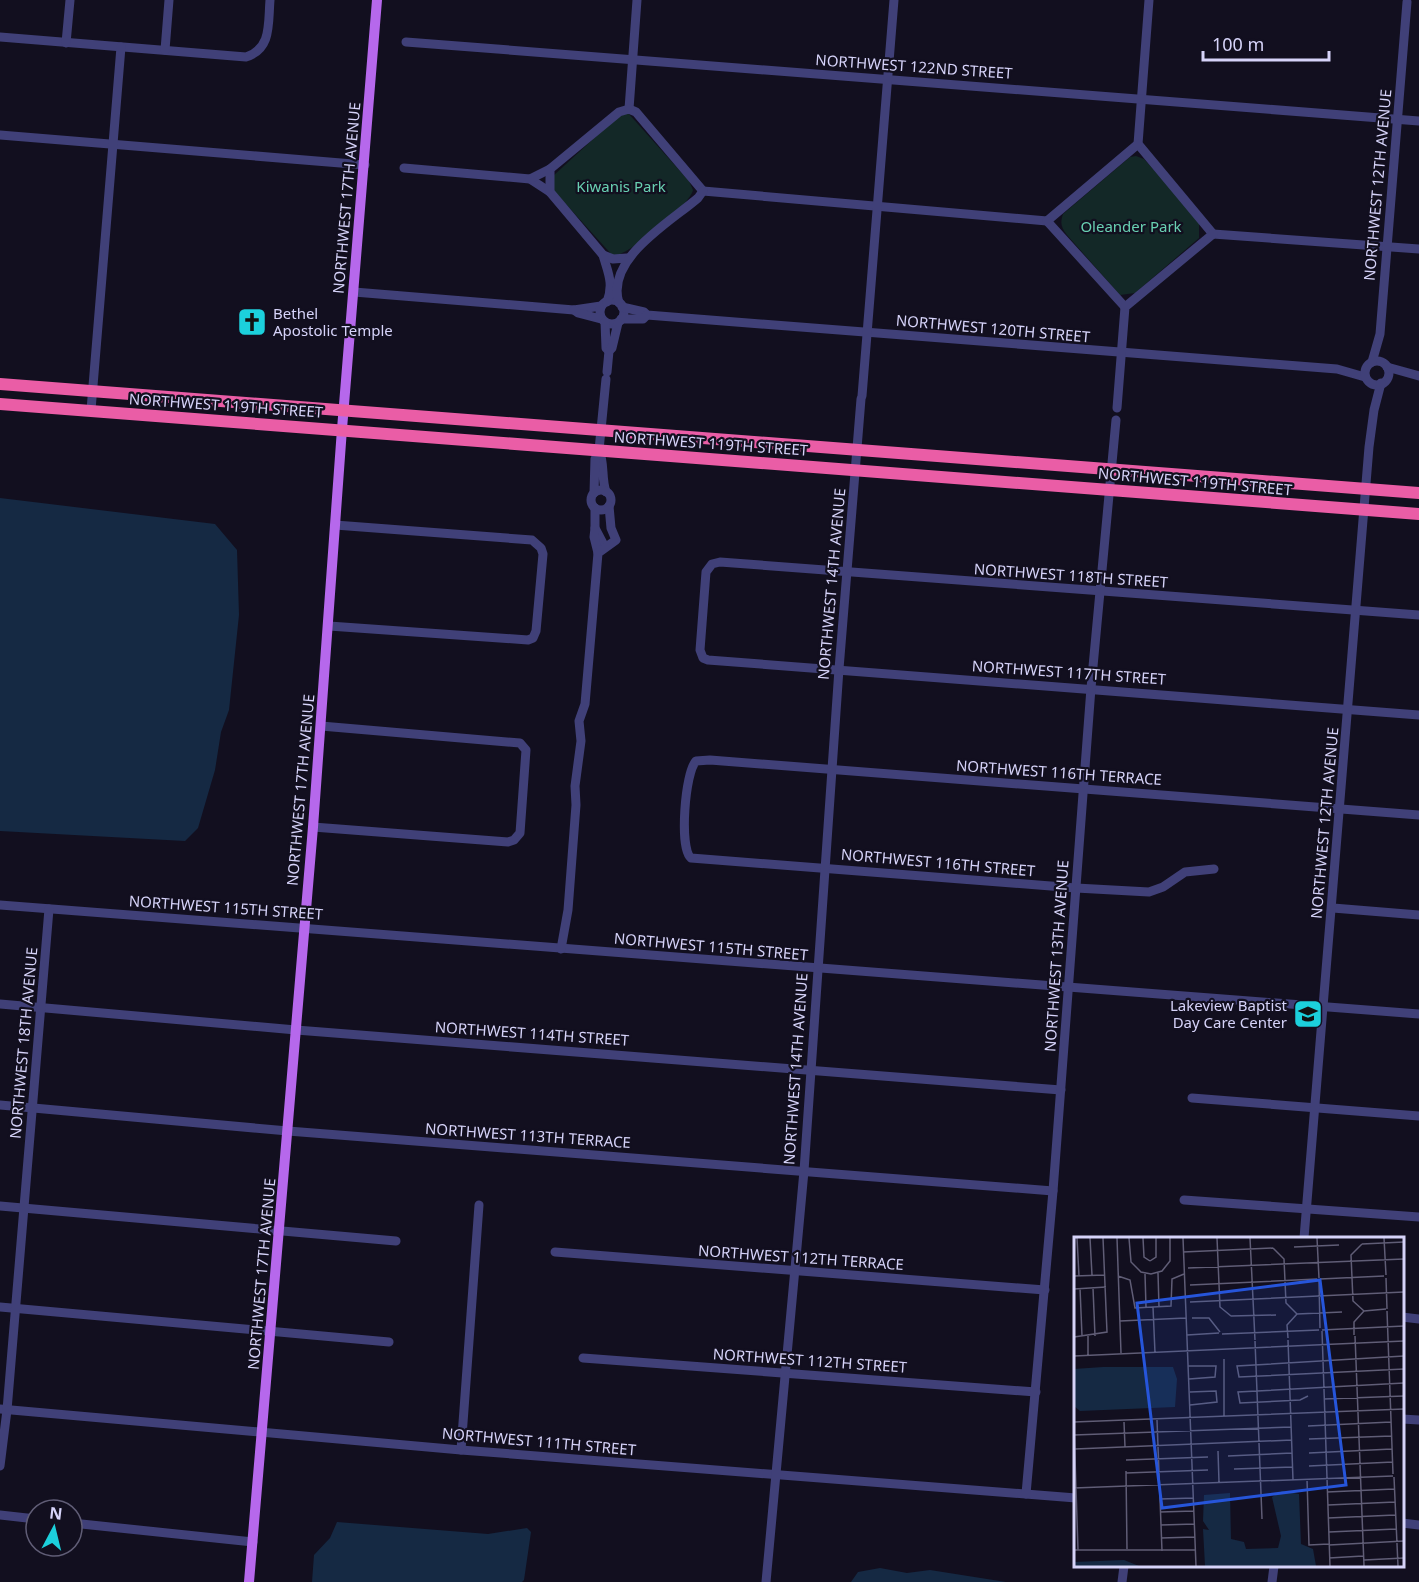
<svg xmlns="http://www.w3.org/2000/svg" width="1419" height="1582" font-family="'Noto Sans',sans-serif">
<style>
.green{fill:#132827}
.water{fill:#152943}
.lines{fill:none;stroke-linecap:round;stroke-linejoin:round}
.minor{stroke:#404078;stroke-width:9}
.major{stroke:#b668ec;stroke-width:10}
.highway{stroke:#ea5da6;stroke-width:12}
.labels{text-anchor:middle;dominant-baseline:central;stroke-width:4.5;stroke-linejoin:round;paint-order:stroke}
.street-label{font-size:15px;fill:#d6d3f9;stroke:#120f1f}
.park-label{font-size:15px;fill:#69d0b2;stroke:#120f1f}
.poi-label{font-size:15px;fill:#d6d3f9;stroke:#120f1f;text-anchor:start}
.inset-road{fill:none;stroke:#605d76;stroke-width:1.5}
.view{fill:#2655da;fill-opacity:0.15;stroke:#2655da;stroke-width:3}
.inset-edge{fill:none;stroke:#d6d3f9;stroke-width:3}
</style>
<rect width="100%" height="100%" fill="#120f1f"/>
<g class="green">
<path d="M628,113L689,181L693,190C690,205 628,256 613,256L554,191L552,177L616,118Z"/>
<path d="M1136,156L1144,159L1199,220V238L1135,293L1120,295L1067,235C1061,227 1060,223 1063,214L1130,157Z"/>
</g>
<g class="water">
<path d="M0,498L215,524L237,550L239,615L229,710L221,732L215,770L198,828L185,841L0,831Z"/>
<path d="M337,1522L488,1534L527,1528L531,1532L524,1580L522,1582H312L314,1555L330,1538Z"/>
<path d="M880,1568L907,1573L930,1570L1006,1582H851L858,1572Z"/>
</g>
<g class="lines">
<g class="minor">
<path d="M1149,0L1138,144L1213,234"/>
<path d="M0,37L246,57C272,49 268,23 270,0"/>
<path d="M406,42L1419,121"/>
<path d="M66,43L70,0"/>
<path d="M165,50L169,0"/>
<path d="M629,109L637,0"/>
<path d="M0,135L365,165"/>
<path d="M404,168L530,179L550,192"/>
<path d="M530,179L550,169"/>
<path d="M703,191L1047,221"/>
<path d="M1047,221L1138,144"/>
<path d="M1047,221L1125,307"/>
<path d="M1213,234L1419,249"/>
<path d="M603,255L613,259L627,258"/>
<path d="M354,292L574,310L601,306"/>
<circle cx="612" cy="312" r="12"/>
<path d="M607,302C614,283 608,273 603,255L550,192V169L619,112L629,109L636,112L703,191"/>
<path d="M619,303C605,259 669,223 698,198L703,191"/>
<path d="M622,307L644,312L647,315L1337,369L1365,377"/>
<path d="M574,310L578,313L601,319"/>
<path d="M621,319H643L647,315"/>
<path d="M605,322L606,348L609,351"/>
<circle cx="1377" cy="373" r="12"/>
<path d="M1372,362L1380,334L1407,2"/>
<path d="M1387,367L1419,376"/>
<path d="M607,372L609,351L612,348L618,323"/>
<path d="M862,396L894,0"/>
<path d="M1117,408L1125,307L1213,234"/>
<path d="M91,410L121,47"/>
<path d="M599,450C605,464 601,477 606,492"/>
<circle cx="601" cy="500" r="10"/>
<path d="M594,493L595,459L599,450L606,379"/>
<path d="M595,508V528L605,547"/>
<path d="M595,528L594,537L598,553"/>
<path d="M1419,615L720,562L712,564L706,572L700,650L703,658L708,660L1419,715"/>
<path d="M329,626L528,640L533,638L536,631L543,554L541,548L532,540L335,525"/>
<path d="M313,827L508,842L514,840L520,833L526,750L520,743L321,726"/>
<path d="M1214,869L1185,872L1163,887L1149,892L1076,888L691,858C679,848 685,772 696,761L710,760L1419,815"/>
<path d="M0,905L1419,1014"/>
<path d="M1333,908L1419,915"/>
<path d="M561,949L568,910L576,805L575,786L581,741L579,721L585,704L598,553L616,540L611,528L609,506"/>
<path d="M0,1004L296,1030L1061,1090"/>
<path d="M1192,1098L1419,1116"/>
<path d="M0,1105L288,1131L1053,1191"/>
<path d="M1184,1200L1419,1217"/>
<path d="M0,1206L396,1241"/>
<path d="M1304,1238L1369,447L1374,410L1381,383"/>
<path d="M555,1252L1045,1290"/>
<path d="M0,1307L389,1342"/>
<path d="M1402,1317L1419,1319"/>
<path d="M583,1358L1036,1392"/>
<path d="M0,1409L461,1450L1076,1498"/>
<path d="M1402,1419L1419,1420"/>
<path d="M461,1450L479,1205"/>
<path d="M0,1466L7,1410L49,909"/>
<path d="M1026,1494L1053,1191L1091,688L1116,420"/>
<path d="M0,1515L36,1519"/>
<path d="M72,1523L253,1542"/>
<path d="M1402,1523L1419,1525"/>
<path d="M766,1582L804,1171L839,669L861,399"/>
<path d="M1122,1582L1124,1566"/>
<path d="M1272,1582L1274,1566"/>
</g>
<path class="major" d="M249,1582L313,827L342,429L377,0"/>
<g class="highway">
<path d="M0,384L1419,493"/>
<path d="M0,404L1419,514"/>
</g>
</g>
<defs>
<g id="church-square" transform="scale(1.5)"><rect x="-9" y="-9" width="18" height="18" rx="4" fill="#1cd0dc" stroke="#120f1f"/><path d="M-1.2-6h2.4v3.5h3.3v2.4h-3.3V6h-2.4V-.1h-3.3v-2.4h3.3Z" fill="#111"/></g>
<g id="school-square" transform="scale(1.5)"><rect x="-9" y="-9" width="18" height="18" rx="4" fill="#1cd0dc" stroke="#120f1f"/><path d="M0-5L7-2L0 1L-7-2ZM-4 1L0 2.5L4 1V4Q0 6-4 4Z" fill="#111"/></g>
</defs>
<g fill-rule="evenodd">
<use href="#church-square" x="252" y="322"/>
<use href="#school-square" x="1308" y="1014"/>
</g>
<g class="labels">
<g class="street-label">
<text transform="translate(914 66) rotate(4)">NORTHWEST 122ND STREET</text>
<text transform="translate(1377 185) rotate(-85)">NORTHWEST 12TH AVENUE</text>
<text transform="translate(346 198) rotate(-85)">NORTHWEST 17TH AVENUE</text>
<text transform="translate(993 328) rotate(5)">NORTHWEST 120TH STREET</text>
<text transform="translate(226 405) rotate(4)">NORTHWEST 119TH STREET</text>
<text transform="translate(711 443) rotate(4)">NORTHWEST 119TH STREET</text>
<text transform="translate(1195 481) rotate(5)">NORTHWEST 119TH STREET</text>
<text transform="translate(1071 575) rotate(4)">NORTHWEST 118TH STREET</text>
<text transform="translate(831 584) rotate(-85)">NORTHWEST 14TH AVENUE</text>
<text transform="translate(1069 672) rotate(4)">NORTHWEST 117TH STREET</text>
<text transform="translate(1059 772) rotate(4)">NORTHWEST 116TH TERRACE</text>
<text transform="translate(300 790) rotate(-85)">NORTHWEST 17TH AVENUE</text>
<text transform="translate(1324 823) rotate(-85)">NORTHWEST 12TH AVENUE</text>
<text transform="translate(938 862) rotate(5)">NORTHWEST 116TH STREET</text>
<text transform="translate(226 907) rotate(4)">NORTHWEST 115TH STREET</text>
<text transform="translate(711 946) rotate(5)">NORTHWEST 115TH STREET</text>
<text transform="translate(1056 956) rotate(-86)">NORTHWEST 13TH AVENUE</text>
<text transform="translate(532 1033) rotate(4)">NORTHWEST 114TH STREET</text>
<text transform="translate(23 1043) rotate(-85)">NORTHWEST 18TH AVENUE</text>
<text transform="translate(795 1069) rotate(-86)">NORTHWEST 14TH AVENUE</text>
<text transform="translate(528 1135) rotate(4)">NORTHWEST 113TH TERRACE</text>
<text transform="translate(801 1257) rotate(4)">NORTHWEST 112TH TERRACE</text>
<text transform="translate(261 1274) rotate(-85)">NORTHWEST 17TH AVENUE</text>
<text transform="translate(810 1360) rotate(4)">NORTHWEST 112TH STREET</text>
<text transform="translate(539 1441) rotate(5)">NORTHWEST 111TH STREET</text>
</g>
<g class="park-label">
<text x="621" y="186">Kiwanis Park</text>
<text x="1131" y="226">Oleander Park</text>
</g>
<g class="poi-label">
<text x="273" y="313">Bethel<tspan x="273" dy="17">Apostolic Temple</tspan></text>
<text x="1287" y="1005" text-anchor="end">Lakeview Baptist<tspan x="1287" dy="17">Day Care Center</tspan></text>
</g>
</g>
<g transform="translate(1074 1237)">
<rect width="330" height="330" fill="#120f1f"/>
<path d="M29,130H99L103,142L101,170L6,174L0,169V132ZM208,254L225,257L227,307L239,312L242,329H131L129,292L135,293L129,284L130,258L156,256L157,302L170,305L172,312L204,311L207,299L198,260ZM50,323L65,329H0V325Z" fill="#152943"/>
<path class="inset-road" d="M3,1L5,39M16,1L18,38M43,1L47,116M55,1L57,25L67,35L77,37L88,34L96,24V1M69,1L70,20L76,24M109,1L122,329M143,1L146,70L157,79M176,1L181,103M243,1L245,41M310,1L312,38M288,7L277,18L279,64L290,74M288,7L330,5M220,10L265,8M199,11L210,22L212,66L223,77M109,15L199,11M76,24L82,20V1M114,31L330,22M84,36L85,70M71,37L72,70M0,39L31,38M44,39L56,43L61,71L97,69L98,42L110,37M312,41L313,72M246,42L310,39M245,44L246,91M116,48L243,42M6,51L8,99M19,51L21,99M0,52L32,50M116,65L330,55M79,70L81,116M290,74L312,72M313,74L319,237M223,77L268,75M157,79L202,78M118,81H135L146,95M46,84L112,81M248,93L330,89M248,94L256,329M148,97L245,93M113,98L145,96M280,98V85L290,74M14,99V119M281,99L290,329M0,100L33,95L29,1M214,101L213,88L223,77M214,103L219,243M181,104L188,282M0,119L330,104M330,119L163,129L165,140L330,132M150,122V180M114,129H142L141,140L115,142M116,155L142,154L143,165L116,168M234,159L226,163L166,166L164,155L330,146M250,162L330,159M83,183L88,314M0,185L330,172M50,185L51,210M0,189L4,313M234,189L317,185M0,198L217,190M235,202L318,199M1,212L218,203M144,214L145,245M235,216L318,212M154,219L218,216M52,223L134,220M235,229L319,225M160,232L219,230M52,234L53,312M52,236L134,233M320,240L324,329M233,242L235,308L255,307M0,251L319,239M253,255L320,252M86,262L120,261M254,268L321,265M86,275L120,274M254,281L321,278M87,288L121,287M255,295L322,292M87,301L121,300M255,308L330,304M0,313H121M255,321L289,319M290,323L330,321"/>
<path class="view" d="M246,43L272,248L88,271L63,66Z"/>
<rect width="330" height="330" class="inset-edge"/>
</g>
<g transform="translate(54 1528) rotate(7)"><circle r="28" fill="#120f1f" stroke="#605d76" stroke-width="1.5"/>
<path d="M0-4.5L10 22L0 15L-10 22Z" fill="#1cd0dc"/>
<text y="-9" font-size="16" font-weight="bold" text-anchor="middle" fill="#d6d3f9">N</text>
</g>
<path d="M1203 51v9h126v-9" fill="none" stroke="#d6d3f9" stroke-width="3"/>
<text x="1212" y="51" font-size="18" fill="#d6d3f9" stroke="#120f1f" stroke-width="4.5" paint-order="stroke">100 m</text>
</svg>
